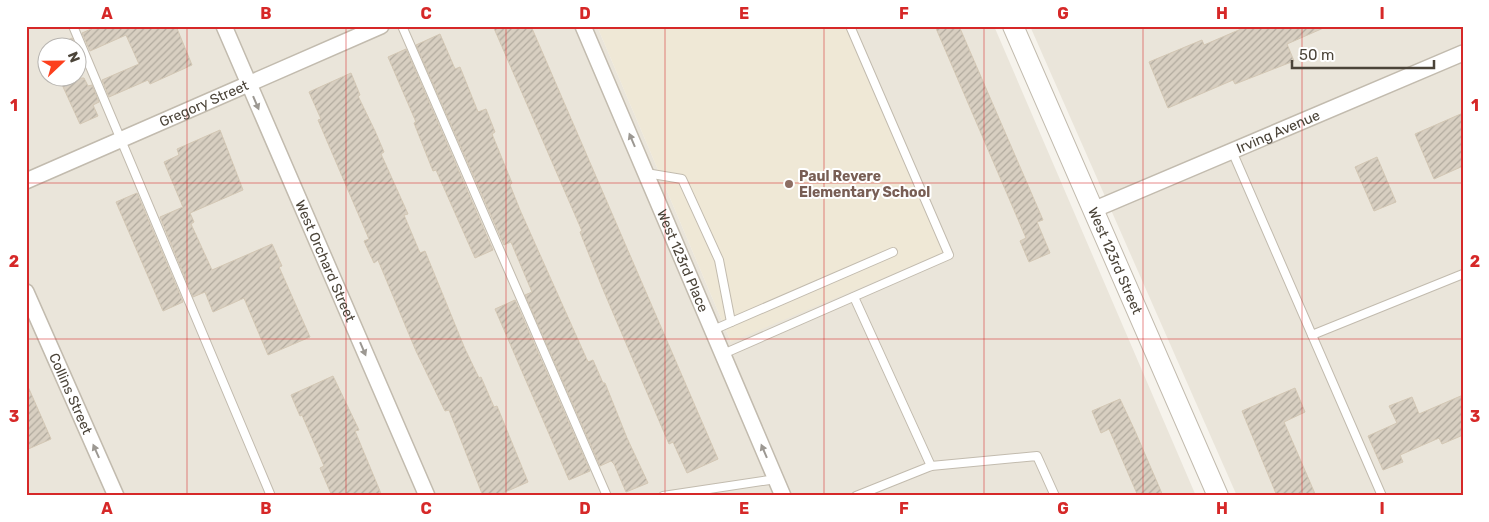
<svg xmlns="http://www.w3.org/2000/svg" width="1489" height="522" font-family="Rubik,sans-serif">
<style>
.residential{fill:#eae5da;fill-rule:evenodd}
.education{fill:#efe8d6}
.building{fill:url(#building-hatch);stroke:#d3c7b4}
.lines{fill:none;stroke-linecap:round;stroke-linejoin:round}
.service-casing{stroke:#c2bbae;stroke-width:10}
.minor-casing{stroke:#c2bbae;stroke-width:18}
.tertiary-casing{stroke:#c2bbae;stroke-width:22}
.service{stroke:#fff;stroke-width:8}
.minor{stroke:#fff;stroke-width:15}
.tertiary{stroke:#fff;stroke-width:20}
.oneway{fill:#9c9892}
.grid{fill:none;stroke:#d62828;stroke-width:1;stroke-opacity:0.55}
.education-dot{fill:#8d6e63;stroke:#fff;stroke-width:2}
.labels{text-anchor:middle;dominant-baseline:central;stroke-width:4;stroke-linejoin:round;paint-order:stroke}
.street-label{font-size:14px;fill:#4b4439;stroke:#fff}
.education-label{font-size:14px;font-weight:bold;fill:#785e54;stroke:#fff;text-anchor:start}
.neatline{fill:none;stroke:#d62828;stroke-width:2}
.grid-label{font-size:16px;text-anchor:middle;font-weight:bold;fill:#d62828}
</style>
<defs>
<pattern id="building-hatch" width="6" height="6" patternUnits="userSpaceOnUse" patternTransform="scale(1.25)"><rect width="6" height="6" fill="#d8cfc1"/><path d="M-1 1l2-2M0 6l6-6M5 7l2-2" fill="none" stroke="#b1aa9e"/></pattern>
</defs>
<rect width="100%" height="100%" fill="#f6f3ec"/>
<g class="residential">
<path d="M26,26H597L731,342L848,26H994L1196,496H26ZM48,48H78V78H48Z"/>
<path d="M1030,26H1463V496H1237Z"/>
</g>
<path class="education" d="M597,26H848L943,253L731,342Z"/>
<g class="building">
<path d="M98,26H176L192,65L150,84L148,80L109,97L102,80L139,64L126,35L90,51L82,33Z"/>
<path d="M493,26H531L718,459L687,473L673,442L669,444L602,287L580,232L582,231Z"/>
<path d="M935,26H959L1043,220L1037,222L1050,253L1029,262L1020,241L1026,238Z"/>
<path d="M1248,26H1328L1287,44L1294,61L1235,84L1233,80L1168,108L1149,62L1202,40L1204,45Z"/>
<path d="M440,34L455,69L460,67L478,112L486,109L495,132L492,134L512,183L510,185L520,210L588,362L593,360L603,383H605L627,438L648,483L626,492L614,464L611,461L600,466L525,295L532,292L511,242L504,245L416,45Z"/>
<path d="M72,38L76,48H51Z"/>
<path d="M406,49L493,250L475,258L436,170L433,171L414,123L416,122L388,57Z"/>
<path d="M351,73L360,95L358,96L375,131L384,152L381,154L408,214L404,215L420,253L425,251L465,349L479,378L481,377L494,407L497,406L528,482L496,496H483L449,410L445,411L416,351L378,260L374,263L364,241L369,239L318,120L321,119L309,92Z"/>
<path d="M59,78H84L88,86L92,85L99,102L93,105L98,116L80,124Z"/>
<path d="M1463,113V166L1434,179L1415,134Z"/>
<path d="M220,130L243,190L190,213L194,222L191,224L212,270L272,244L282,266L279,267L310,337L268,355L244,298L213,312L205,292L193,297L160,217L183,207L164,162L179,155L177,149Z"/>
<path d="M1377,157L1396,202L1374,211L1355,167Z"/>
<path d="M137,193L183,302L163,311L116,202Z"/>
<path d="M515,300L590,471L569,480L495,309Z"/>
<path d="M333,376L359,430L355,431L382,496H332L320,468L324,466L302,415L300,416L291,395Z"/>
<path d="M26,382L51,439L26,450Z"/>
<path d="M1295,388L1305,412L1284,422L1316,496H1277L1242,411Z"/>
<path d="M1463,395V435L1442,444L1439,438L1400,455L1403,462L1383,470L1368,436L1397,423L1389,406L1412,397L1419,414Z"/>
<path d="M1120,399L1135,431L1163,496H1138L1109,429L1101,433L1092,411Z"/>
</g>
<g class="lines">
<g class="service-casing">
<g id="service">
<path d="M73,26L271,496"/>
<path d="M402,26L607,496"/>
<path d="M1232,151L1382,496"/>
<path d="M646,173L682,179L719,260L731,322"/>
<path d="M854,297L931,466"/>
<path d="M713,330L893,252"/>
<path d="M1312,335L1463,274"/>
<path d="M723,354L949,255L850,26"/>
<path d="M663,496L776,479"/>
<path d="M856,496L931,466L1037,456L1055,496"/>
</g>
</g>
<g class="minor-casing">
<g id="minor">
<path id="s1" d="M224,26L427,496"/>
<path id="s2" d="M583,26L783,496"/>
<path id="s3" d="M26,181L381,26"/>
<path id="s4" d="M1093,210L1463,53"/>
<path id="s5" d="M26,292L116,496"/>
</g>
</g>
<g class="tertiary-casing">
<g id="tertiary">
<path id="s6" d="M1013,26L1218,496"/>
</g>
</g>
<use href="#service" class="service"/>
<use href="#minor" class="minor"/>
<use href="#tertiary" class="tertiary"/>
</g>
<defs><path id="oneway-solid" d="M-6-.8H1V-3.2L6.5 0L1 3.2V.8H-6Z" transform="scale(1.25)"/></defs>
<g class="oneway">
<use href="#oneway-solid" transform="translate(256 103) rotate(67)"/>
<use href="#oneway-solid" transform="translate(632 140) rotate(-113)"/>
<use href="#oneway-solid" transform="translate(363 349) rotate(67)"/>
<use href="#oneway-solid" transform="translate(96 451) rotate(-114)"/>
<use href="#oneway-solid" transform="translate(764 451) rotate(-113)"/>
</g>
<path class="grid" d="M187,26V496M346,26V496M506,26V496M665,26V496M824,26V496M984,26V496M1143,26V496M1302,26V496M26,183H1463M26,339H1463"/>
<circle class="education-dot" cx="789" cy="184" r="5"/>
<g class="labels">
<g class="street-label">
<text stroke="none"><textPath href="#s3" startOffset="194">Gregory Street</textPath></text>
<text stroke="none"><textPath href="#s4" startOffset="201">Irving Avenue</textPath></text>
<text stroke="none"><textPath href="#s1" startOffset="256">West Orchard Street</textPath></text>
<text stroke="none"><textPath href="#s2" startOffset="255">West 123rd Place</textPath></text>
<text stroke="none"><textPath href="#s6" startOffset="256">West 123rd Street</textPath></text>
<text stroke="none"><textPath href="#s5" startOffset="111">Collins Street</textPath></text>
</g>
<g class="education-label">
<text x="799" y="176">Paul Revere<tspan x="799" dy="16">Elementary School</tspan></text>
</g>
</g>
<rect width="1489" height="522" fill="none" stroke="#ffffff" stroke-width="55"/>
<g transform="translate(62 62) rotate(68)"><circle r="24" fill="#ffffff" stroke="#b7b4b0"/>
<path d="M0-4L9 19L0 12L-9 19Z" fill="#fc3f1d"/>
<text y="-8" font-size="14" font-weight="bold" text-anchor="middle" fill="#4b4439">N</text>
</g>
<path d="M1292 60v8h142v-8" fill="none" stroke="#4b4439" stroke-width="2.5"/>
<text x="1299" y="60" font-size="15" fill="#4b4439" stroke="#ffffff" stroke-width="4" paint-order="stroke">50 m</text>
<rect x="28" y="28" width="1434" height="466" class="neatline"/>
<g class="grid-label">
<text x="107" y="19">A</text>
<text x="266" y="19">B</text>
<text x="426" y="19">C</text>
<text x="585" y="19">D</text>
<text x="744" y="19">E</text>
<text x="904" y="19">F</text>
<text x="1063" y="19">G</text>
<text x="1222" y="19">H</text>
<text x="1382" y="19">I</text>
<text x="14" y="111">1</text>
<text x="1475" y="111">1</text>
<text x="14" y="267">2</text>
<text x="1475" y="267">2</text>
<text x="14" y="422">3</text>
<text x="1475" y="422">3</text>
<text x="107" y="514">A</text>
<text x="266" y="514">B</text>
<text x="426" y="514">C</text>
<text x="585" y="514">D</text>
<text x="744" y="514">E</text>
<text x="904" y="514">F</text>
<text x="1063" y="514">G</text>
<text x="1222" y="514">H</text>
<text x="1382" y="514">I</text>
</g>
</svg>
